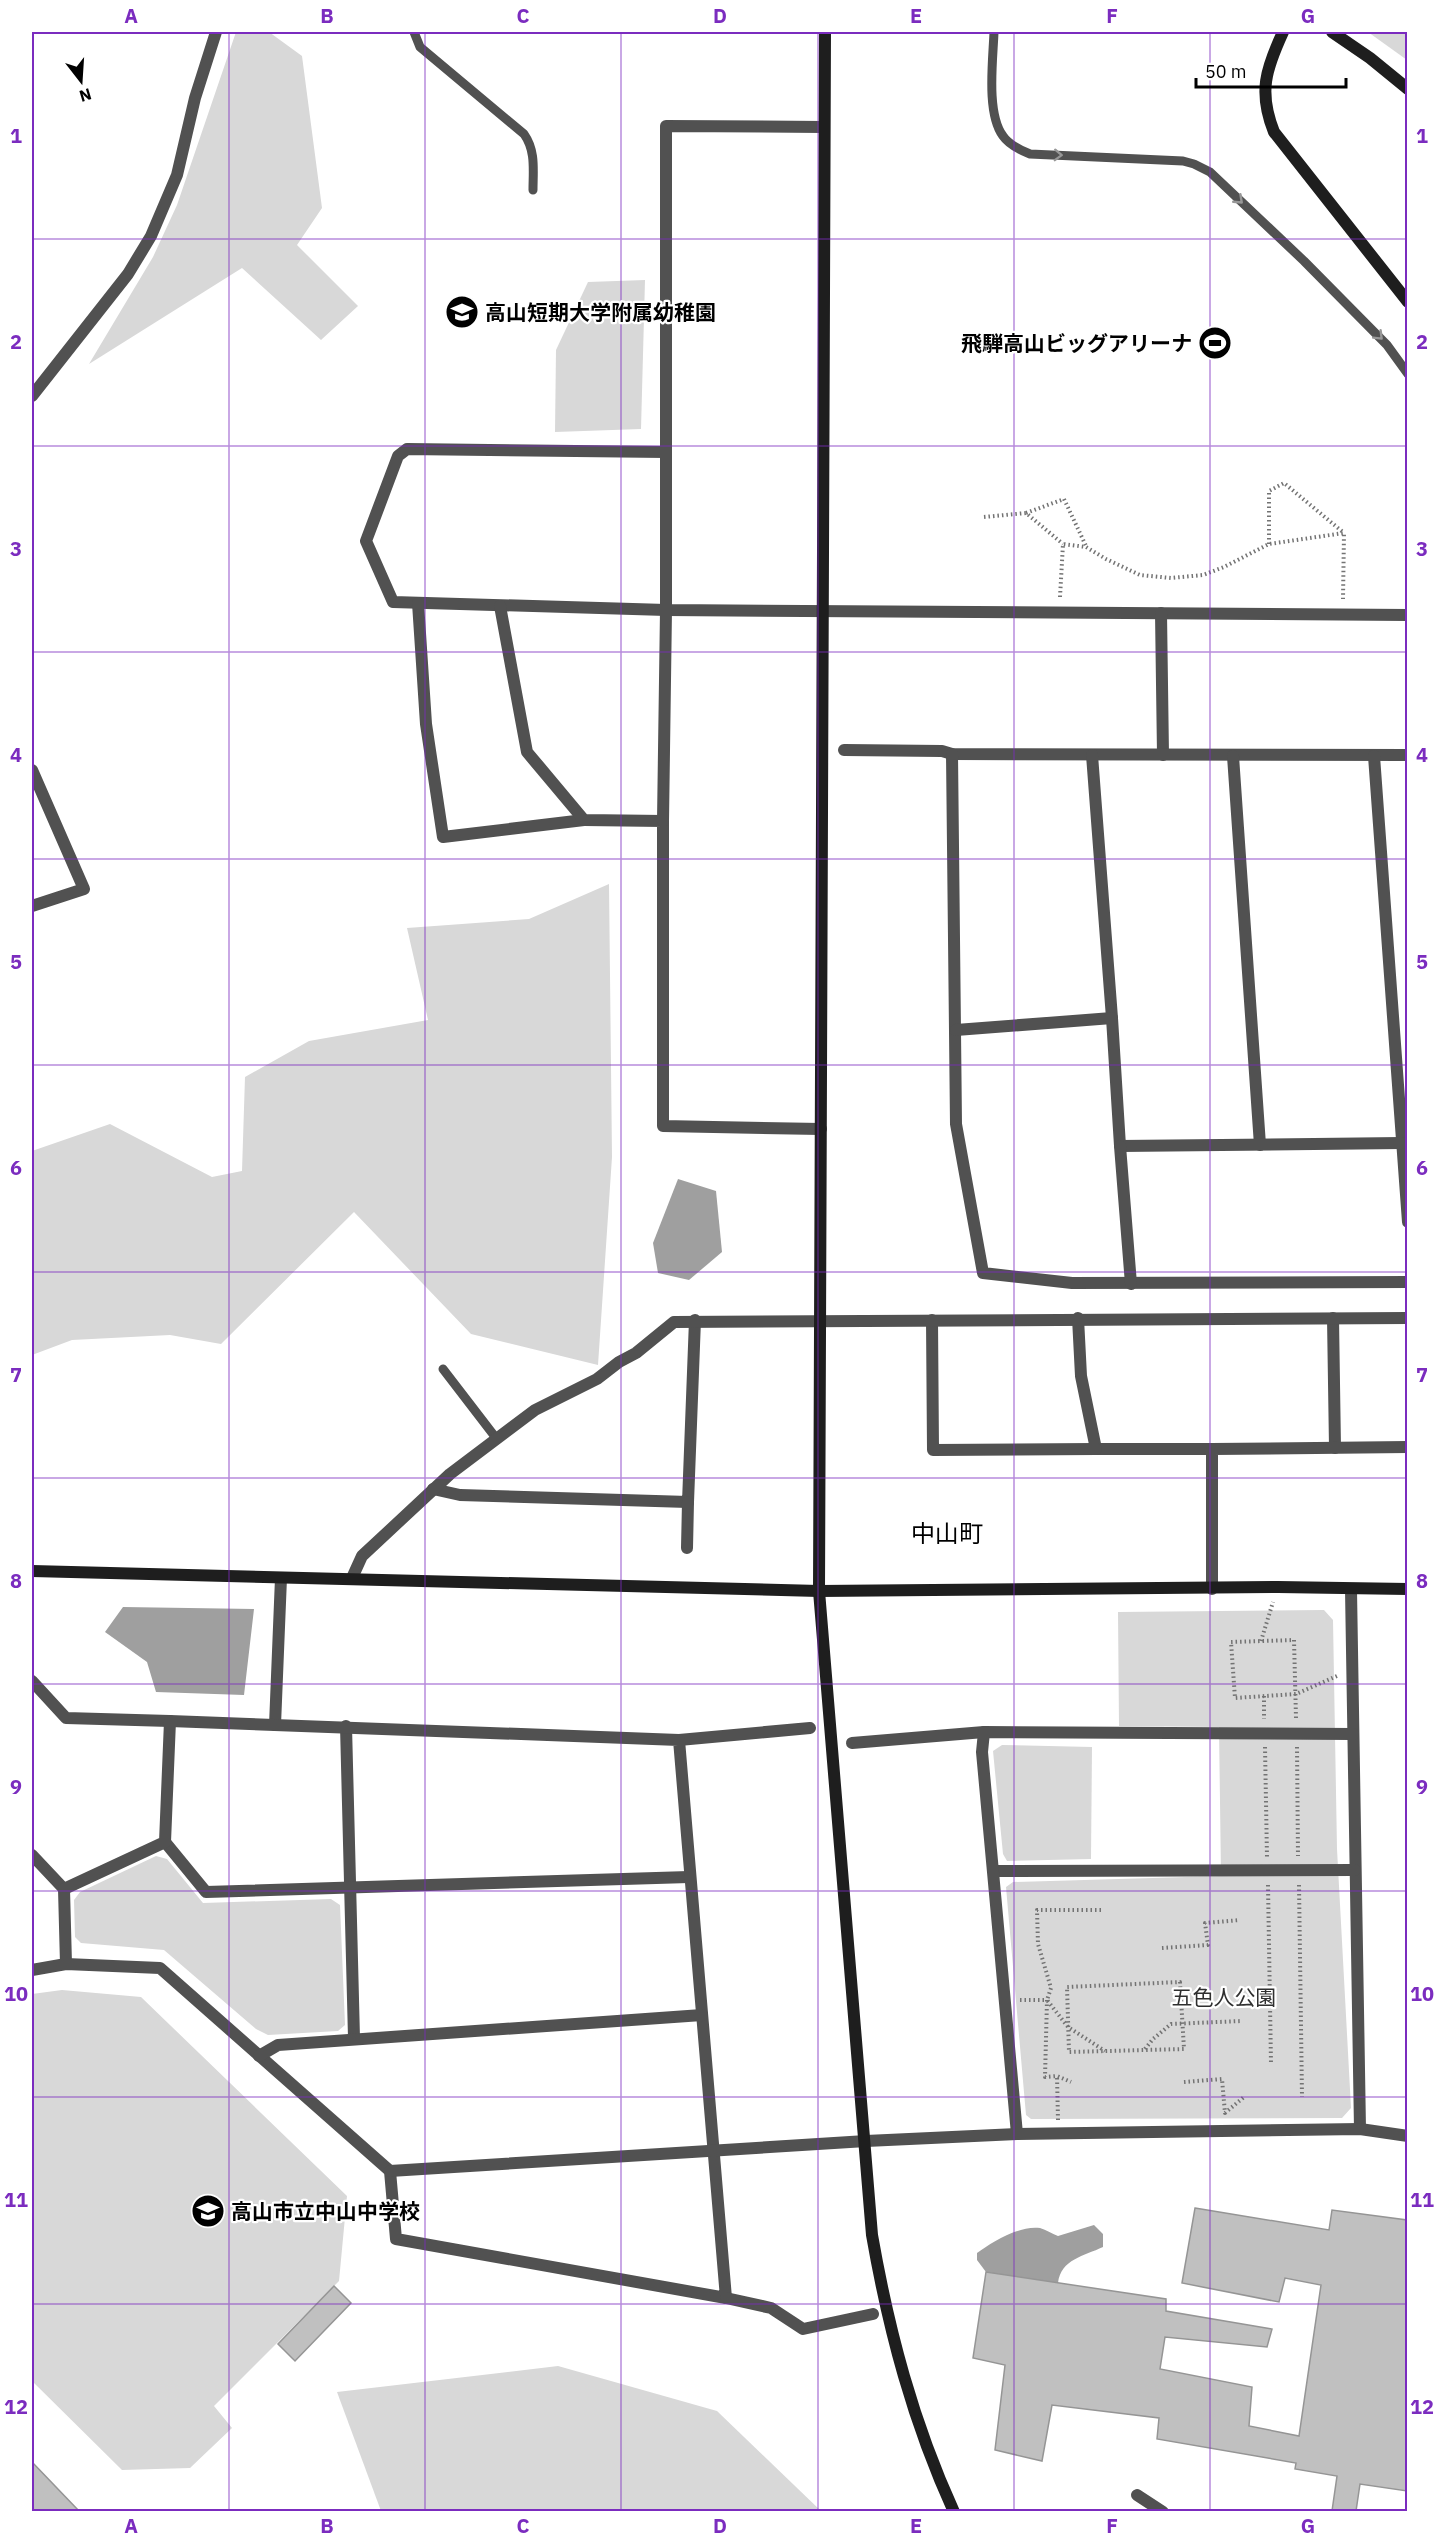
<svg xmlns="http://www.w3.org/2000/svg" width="1439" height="2543" font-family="'IBM Plex Sans','Noto Sans JP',sans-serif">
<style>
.green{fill:#d8d8d8}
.water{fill:#9f9f9f}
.building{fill:#c0c0c0;stroke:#959595;stroke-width:1.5}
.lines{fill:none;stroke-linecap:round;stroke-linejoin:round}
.path{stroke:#737373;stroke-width:4;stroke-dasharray:1.5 3;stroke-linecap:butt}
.lane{stroke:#515151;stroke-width:9}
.street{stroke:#515151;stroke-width:12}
.secondary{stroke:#1e1e1e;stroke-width:12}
.oneway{stroke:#979797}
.grid{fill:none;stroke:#7b2cbf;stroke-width:1.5;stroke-opacity:0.55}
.labels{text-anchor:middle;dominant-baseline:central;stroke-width:4.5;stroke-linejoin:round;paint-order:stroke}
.poi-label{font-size:21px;font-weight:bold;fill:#000;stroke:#fff;text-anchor:start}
.park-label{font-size:21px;fill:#2f2f2f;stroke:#fff}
.quarter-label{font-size:24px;fill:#000;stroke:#fff}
.neatline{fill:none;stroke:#7b2cbf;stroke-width:2}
.grid-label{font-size:20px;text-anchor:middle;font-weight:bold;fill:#7b2cbf}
</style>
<rect width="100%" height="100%" fill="#fff"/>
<g class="green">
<path d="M236,32H269L302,56L322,208L297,245L358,306L321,340L242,268L89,364L153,257L177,205Z"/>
<path d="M1368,32H1407V60Z"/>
<path d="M645,280L641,429L555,432L556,350L588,282Z"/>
<path d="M609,884L612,1157L598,1365L471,1334L354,1212L221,1344L170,1335L72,1340L32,1355V1151L110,1124L212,1177L242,1171L245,1077L309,1041L428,1020L407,928L529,919Z"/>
<path d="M1324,1610L1333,1620L1337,1849L1351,2108L1342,2118L1031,2119L1026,2115L1006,1887L1013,1882L1221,1876L1219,1727L1119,1726L1118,1612Z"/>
<path d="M1002,1745L1092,1747L1091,1859L1007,1861L1003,1854L993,1751Z"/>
<path d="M156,1856L167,1859L203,1903L331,1899L340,1905L345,2025L338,2031L268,2035L256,2029L164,1950L81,1943L75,1937L74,1900L80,1892Z"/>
<path d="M62,1990L141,1997L347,2196L339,2281L214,2406L232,2428L190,2468L122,2470L32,2381V1994Z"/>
<path d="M558,2366L717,2411L821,2511H381L337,2392Z"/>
</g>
<g class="water">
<path d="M678,1179L716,1191L722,1252L689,1280L658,1273L653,1243Z"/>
<path d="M123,1607L254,1609L244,1695L156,1692L147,1662L105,1632Z"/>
<path d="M1094,2225L1103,2234V2247C1084,2256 1061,2259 1058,2283L986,2272L977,2260V2253C992,2242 1020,2225 1040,2228C1046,2230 1053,2234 1058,2236Z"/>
</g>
<g class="building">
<path d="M1195,2208L1329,2230L1332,2210L1407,2220V2491L1360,2484L1356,2511H1332L1337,2476L1295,2469L1296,2463L1157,2439L1159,2418L1052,2405L1042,2461L995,2450L1005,2365L973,2358L986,2272L1166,2299V2311L1272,2329L1267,2347L1165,2337L1160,2369L1252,2387L1249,2426L1299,2436L1321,2285L1285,2278L1279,2302L1182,2283Z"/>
<path d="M334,2286L351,2303L295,2361L278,2344Z"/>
<path d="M32,2462L79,2511H32Z"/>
</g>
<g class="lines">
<g class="path">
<path d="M1026,513L1064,499L1086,546"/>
<path d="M984,517L1026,513L1063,544"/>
<path d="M1269,544V491L1284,483L1344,533"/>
<path d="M1060,597L1063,544L1086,547L1106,559L1140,575L1171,578L1203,575L1224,567L1269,544L1344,533L1343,599"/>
<path d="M1261,1641L1273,1602"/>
<path d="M1264,1696V1719"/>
<path d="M1296,1718L1294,1640L1231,1642L1235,1698L1296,1694L1337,1676"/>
<path d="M1265,1747L1267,1857"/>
<path d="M1297,1747L1298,1856"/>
<path d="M1268,1885L1271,2064"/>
<path d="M1299,1885L1302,2097"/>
<path d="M1101,1910H1037L1038,1944L1051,1988L1047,2000L1068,2027L1105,2051"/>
<path d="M1162,1948L1208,1945L1205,1923L1240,1920"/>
<path d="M1180,1982L1184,2049L1069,2052L1067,1987Z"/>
<path d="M1020,2000H1047L1045,2077L1057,2076"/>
<path d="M1145,2049L1153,2039L1171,2024L1242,2021"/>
<path d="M1184,2082L1222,2079L1225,2113L1244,2097"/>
<path d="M1058,2120L1057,2076L1071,2082"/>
</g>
<g class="lane">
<path d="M414,32L420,47L524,134C536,151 533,170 533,190"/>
<path d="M994,32C993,60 986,113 1003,136C1009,145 1020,150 1030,154L1183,161L1194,164L1210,172L1304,261L1387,345L1408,374"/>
<path d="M443,1369L496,1438"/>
</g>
<g class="street">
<path d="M32,396L128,274L151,236L177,175L195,98L216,32"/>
<path d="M666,452L407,449L398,456L366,541L393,602L666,610L1408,615"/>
<path d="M418,603L426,724L443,837L584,820"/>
<path d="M500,606L527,752L584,820L663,821V1126L821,1129"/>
<path d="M1161,613L1163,755"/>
<path d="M844,750L942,751L952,754L1408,755"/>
<path d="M952,754L956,1124L983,1273L1072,1283L1408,1282"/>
<path d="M1092,755L1112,1018"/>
<path d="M1233,756L1260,1145"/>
<path d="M1374,756L1408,1222"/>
<path d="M32,770L84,889L32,906"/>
<path d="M663,821L666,610V126L823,127"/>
<path d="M956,1030L1112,1018L1120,1146L1402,1143"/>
<path d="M1120,1146L1131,1284"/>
<path d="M1078,1318L1081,1376L1096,1449H1212"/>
<path d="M1333,1318L1335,1448"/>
<path d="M932,1320L933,1450L1096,1449"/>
<path d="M433,1489L460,1495L688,1502L695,1320"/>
<path d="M687,1548L688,1502"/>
<path d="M352,1578L362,1556L450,1474L535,1410L597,1379L619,1362L636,1353L674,1322L1408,1318"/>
<path d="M1212,1589V1449L1408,1447"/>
<path d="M1351,1590L1360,2129"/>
<path d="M32,1681L66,1718L170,1721"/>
<path d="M275,1725L281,1578"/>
<path d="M346,1726L354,2038"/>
<path d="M679,1740L810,1728"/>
<path d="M852,1743L984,1732"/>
<path d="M165,1842L206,1892L689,1877"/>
<path d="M32,1855L64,1889"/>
<path d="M994,1871L1355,1870"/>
<path d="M32,1970L66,1964L160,1968L390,2171L396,2239L726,2298L679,1740L170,1721L165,1842L64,1889L66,1964"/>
<path d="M259,2056L278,2045L702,2015"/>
<path d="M1017,2134L982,1752L984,1732L1353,1734"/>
<path d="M390,2171L866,2141L1017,2134L1360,2129L1408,2136"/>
<path d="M726,2298L771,2308L803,2329L873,2314"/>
<path d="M1137,2495L1163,2512"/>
</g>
<g class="secondary">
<path d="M825,32L819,1591L872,2235C889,2332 913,2422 954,2512"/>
<path d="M1283,32C1266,69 1258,92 1274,132L1408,302"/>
<path d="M1332,32L1370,58L1408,89"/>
<path d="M32,1571L819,1591L1278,1587L1408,1589"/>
</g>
</g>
<defs><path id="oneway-chevron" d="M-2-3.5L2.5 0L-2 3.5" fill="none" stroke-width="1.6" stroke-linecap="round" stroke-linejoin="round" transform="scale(1.5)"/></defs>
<g class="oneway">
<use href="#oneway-chevron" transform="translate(1058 155) rotate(2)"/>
<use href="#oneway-chevron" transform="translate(1239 200) rotate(43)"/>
<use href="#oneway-chevron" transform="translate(1379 336) rotate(45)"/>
</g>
<path class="grid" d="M229,32V2512M425,32V2512M621,32V2512M818,32V2512M1014,32V2512M1210,32V2512M32,239H1408M32,446H1408M32,652H1408M32,859H1408M32,1065H1408M32,1272H1408M32,1478H1408M32,1684H1408M32,1891H1408M32,2097H1408M32,2304H1408"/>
<defs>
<g id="school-disc" transform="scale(1.725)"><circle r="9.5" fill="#000" stroke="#fff"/><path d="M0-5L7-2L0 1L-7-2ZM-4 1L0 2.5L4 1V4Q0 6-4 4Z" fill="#fff"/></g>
<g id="stadium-disc" transform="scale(1.725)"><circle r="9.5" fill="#000" stroke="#fff"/><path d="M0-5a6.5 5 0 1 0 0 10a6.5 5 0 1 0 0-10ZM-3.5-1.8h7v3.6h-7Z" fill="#fff"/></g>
</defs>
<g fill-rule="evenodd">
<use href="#school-disc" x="462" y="312"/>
<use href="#stadium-disc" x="1215" y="343"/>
<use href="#school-disc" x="208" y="2211"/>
</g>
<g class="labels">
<g class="poi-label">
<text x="485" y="312">高山短期大学附属幼稚園</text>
<text x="1192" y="343" text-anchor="end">飛騨高山ビッグアリーナ</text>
<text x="231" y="2211">高山市立中山中学校</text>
</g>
<g class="park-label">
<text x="1224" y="1997">五色人公園</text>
</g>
<g class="quarter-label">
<text x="947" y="1533">中山町</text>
</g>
</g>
<rect width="1439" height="2543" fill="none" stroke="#ffffff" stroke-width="66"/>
<g transform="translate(81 81) rotate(163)" stroke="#ffffff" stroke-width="4.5" paint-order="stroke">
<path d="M0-4.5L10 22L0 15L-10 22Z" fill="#000000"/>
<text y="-9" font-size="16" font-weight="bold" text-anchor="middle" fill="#000000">N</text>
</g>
<path d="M1196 78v9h150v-9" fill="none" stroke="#000000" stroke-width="3"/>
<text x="1205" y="78" font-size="18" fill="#000000" stroke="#ffffff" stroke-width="4.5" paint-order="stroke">50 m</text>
<rect x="33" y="33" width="1373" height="2477" class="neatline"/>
<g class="grid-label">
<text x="131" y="23">A</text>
<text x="327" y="23">B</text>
<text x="523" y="23">C</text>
<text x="720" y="23">D</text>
<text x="916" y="23">E</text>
<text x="1112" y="23">F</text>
<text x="1308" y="23">G</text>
<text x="16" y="143">1</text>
<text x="1422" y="143">1</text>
<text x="16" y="349">2</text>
<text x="1422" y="349">2</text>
<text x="16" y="556">3</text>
<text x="1422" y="556">3</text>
<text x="16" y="762">4</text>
<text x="1422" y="762">4</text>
<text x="16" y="969">5</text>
<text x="1422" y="969">5</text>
<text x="16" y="1175">6</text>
<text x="1422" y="1175">6</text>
<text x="16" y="1382">7</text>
<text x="1422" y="1382">7</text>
<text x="16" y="1588">8</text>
<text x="1422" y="1588">8</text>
<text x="16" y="1794">9</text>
<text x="1422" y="1794">9</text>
<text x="16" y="2001">10</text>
<text x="1422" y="2001">10</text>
<text x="16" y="2207">11</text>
<text x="1422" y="2207">11</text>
<text x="16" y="2414">12</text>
<text x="1422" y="2414">12</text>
<text x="131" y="2533">A</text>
<text x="327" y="2533">B</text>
<text x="523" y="2533">C</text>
<text x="720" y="2533">D</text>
<text x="916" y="2533">E</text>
<text x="1112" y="2533">F</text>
<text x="1308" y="2533">G</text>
</g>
</svg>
